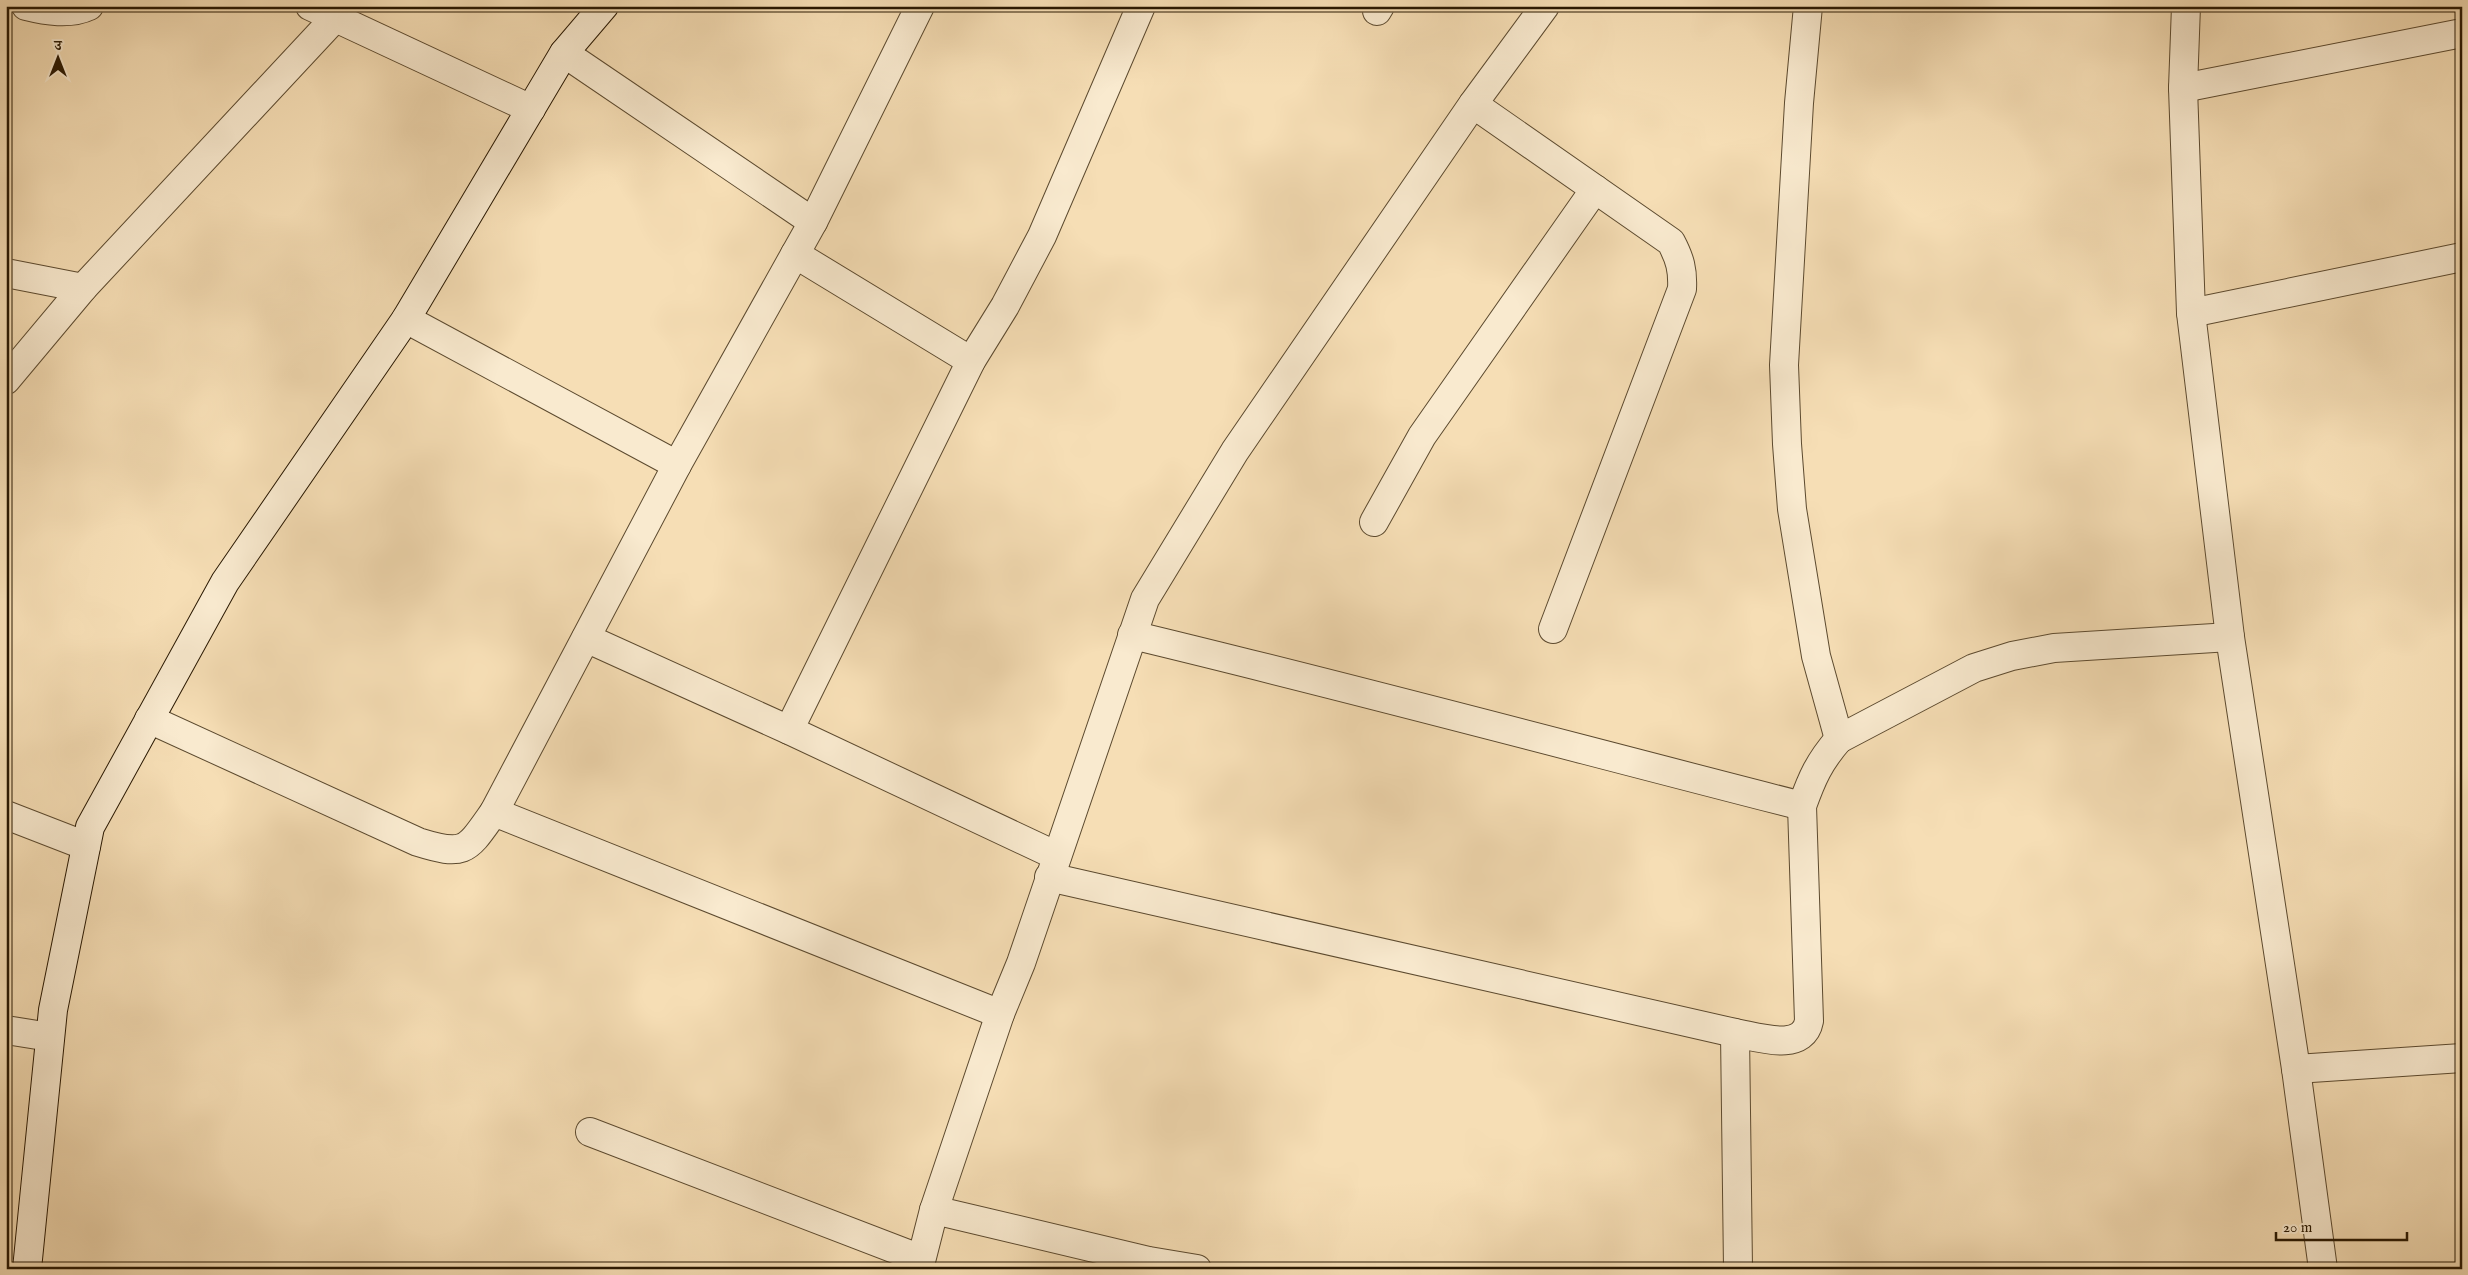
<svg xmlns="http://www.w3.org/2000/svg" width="2468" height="1275" font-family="'IM FELL English','Noto Serif Devanagari',serif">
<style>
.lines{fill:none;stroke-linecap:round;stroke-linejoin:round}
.street-casing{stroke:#5c4a2f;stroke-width:30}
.secondary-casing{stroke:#291802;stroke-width:30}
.street{stroke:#f9eacf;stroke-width:28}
.secondary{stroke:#f9eacf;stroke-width:28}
</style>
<rect width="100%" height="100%" fill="#f6deb5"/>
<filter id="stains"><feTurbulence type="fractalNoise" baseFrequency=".004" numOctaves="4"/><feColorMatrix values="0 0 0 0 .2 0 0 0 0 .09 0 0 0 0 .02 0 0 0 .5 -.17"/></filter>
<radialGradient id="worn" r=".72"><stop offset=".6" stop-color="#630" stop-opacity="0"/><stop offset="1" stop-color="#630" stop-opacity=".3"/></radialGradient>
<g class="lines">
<g class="street-casing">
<g id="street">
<path d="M26,6C46,11 70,15 89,6"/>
<path d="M310,6L531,109"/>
<path d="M1808,6L1799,103L1784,365L1787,444L1792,509L1816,656L1839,739L1974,668L2012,656L2054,648L2230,637"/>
<path d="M2186,6L2183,88L2191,313L2230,637L2296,1069L2323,1269"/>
<path d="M1377,11L1380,6"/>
<path d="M564,53L813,222"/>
<path d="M2183,88L2462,33"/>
<path d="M1473,104L1671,242C1680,259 1683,270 1682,289L1553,629"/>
<path d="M795,254L971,361"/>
<path d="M6,273L83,288"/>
<path d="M2191,313L2462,257"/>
<path d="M406,319L677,465"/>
<path d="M6,380L83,288L334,19"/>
<path d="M1374,522L1422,436L1595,189"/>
<path d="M1132,635C1357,689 1579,749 1802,806"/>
<path d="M586,638L789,730L1057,856"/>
<path d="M149,719L418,842C466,857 467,850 494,812L677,465L813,222L920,6"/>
<path d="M789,730L971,361L1005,306L1042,236L1141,6"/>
<path d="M494,812L1000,1014"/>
<path d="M6,815L86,846"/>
<path d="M1049,877L1735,1033C1758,1037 1803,1053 1809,1021L1802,806C1812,778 1819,762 1839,739"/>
<path d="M6,1030L50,1037"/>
<path d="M1735,1033L1738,1269"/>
<path d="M2296,1069L2462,1058"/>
<path d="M590,1132L921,1259"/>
<path d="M934,1210L1149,1261L1197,1269"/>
<path d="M919,1269L934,1210L1000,1014L1021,963L1145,599L1235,451L1473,104L1545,6"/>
</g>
</g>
<g class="secondary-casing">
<path id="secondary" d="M27,1269L53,1010L90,827L225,582L406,319L564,53L604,6"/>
</g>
<use href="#street" class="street"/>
<use href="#secondary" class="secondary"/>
</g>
<rect width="2468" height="1275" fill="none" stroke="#f6deb5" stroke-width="25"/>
<rect x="8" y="8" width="2453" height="1260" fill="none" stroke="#291802" stroke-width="2.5"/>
<rect x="12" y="12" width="2443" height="1250" fill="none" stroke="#291802"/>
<g transform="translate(58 58)" stroke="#f9eacf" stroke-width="4" paint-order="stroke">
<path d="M0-4L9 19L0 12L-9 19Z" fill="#291802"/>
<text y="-8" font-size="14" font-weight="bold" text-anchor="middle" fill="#291802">उ</text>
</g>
<path d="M2276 1232v8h131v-8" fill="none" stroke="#291802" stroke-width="2.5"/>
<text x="2283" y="1232" font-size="15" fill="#291802" stroke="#f9eacf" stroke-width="4" paint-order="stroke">20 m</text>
<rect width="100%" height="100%" filter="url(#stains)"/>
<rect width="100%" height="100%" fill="url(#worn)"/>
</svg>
